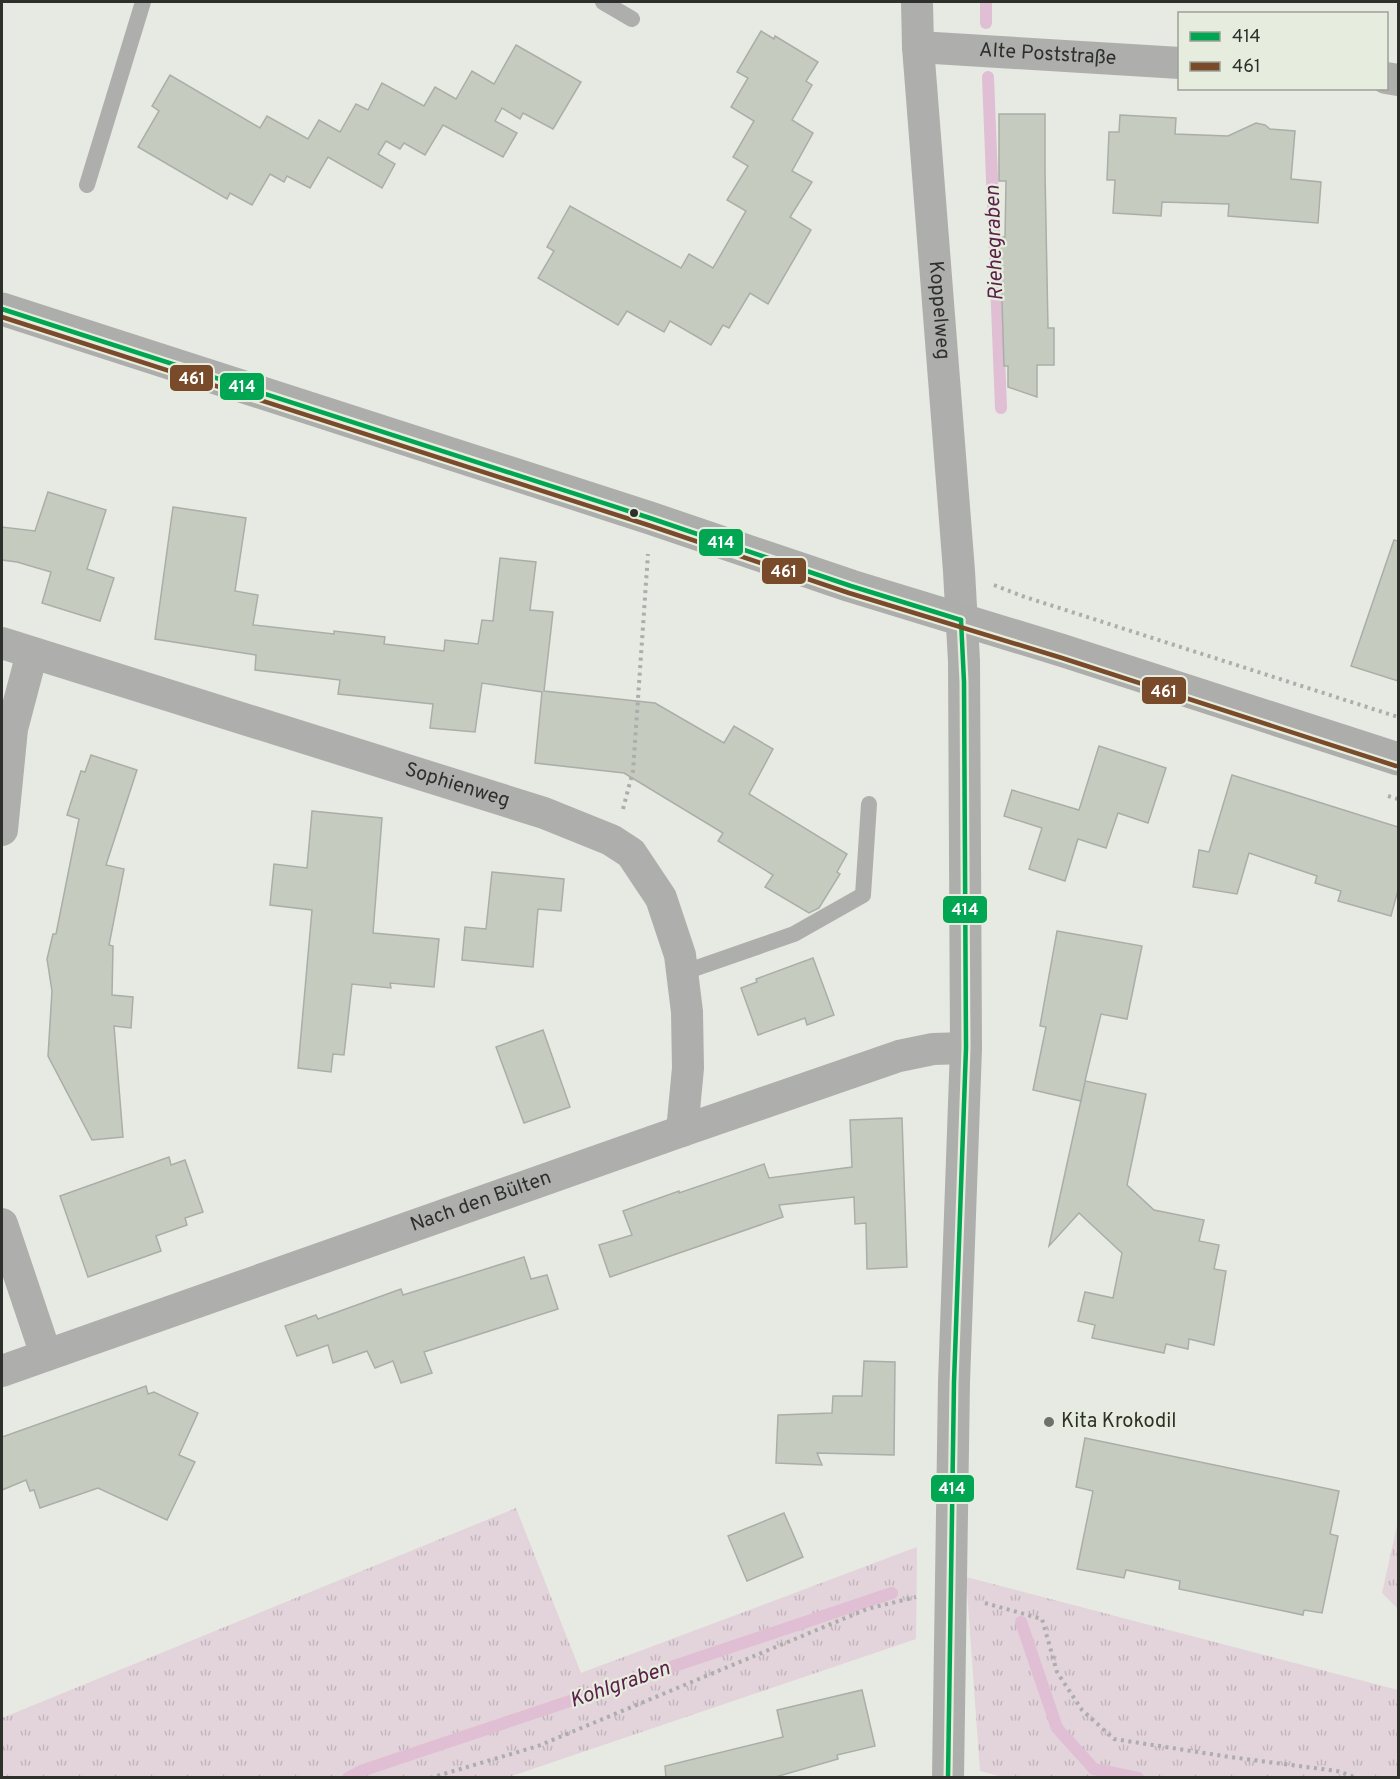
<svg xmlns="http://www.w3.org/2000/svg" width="1400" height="1779" font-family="Overpass,sans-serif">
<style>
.grass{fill:url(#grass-tufts)}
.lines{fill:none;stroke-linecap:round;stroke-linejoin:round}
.stream{stroke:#e0bed3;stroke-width:12}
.building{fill:#c5cbbe;stroke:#abaea8;stroke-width:1.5}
.path{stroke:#abaeaa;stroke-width:4;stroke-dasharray:3 4.5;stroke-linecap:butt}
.service{stroke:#aeafac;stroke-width:16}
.minor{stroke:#aeafac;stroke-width:32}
.secondary{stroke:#adaeab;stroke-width:33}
.bus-1-casing{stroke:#e7edde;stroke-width:9}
.bus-2-casing{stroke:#e7edde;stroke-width:9}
.bus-1{stroke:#00a651;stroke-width:4.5}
.bus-2{stroke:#7a4b2a;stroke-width:4.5}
.bus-dot{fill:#2e302b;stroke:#e7edde;stroke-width:2}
.poi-dot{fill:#6e716b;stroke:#e7edde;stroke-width:2}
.labels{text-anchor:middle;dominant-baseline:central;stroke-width:4.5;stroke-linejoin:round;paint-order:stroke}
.street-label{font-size:20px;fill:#2e302b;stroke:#e7edde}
.poi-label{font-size:20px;fill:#2e302b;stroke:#e7edde;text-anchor:start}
.water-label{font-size:21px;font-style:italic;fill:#5b204b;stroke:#e7edde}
.line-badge{stroke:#e7edde;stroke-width:2}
.badge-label{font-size:16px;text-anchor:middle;font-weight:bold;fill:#fff}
</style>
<defs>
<pattern id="grass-tufts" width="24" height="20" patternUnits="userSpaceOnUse" patternTransform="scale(1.5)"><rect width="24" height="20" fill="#e3d3db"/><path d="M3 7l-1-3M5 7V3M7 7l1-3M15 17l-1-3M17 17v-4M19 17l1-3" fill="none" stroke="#c3b5bc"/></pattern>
</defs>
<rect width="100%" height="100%" fill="#e6eae2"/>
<g class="grass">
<path d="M516,1508L581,1673L917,1547L916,1639L509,1777H2V1718Z"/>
<path d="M1398,1521V1609L1382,1593Z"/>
<path d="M966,1577L1398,1690V1777L1006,1778L980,1771Z"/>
</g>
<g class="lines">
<g class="stream">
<path d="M986,2V23"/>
<path d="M988,77L1001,408"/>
<path d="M1021,1622L1057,1728L1094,1769L1138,1778"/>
<path d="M348,1778L361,1771L892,1593"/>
</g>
</g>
<g class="building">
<path d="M761,31L774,39L775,36L818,62L806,81L812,85L792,120L813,133L792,171L812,182L790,217L811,230L768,304L750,293L729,328L723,325L711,345L670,321L664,332L627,311L618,325L538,278L554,251L547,247L570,206L681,268L689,254L713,268L746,211L727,200L748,166L733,157L754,121L731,107L748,78L737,72Z"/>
<path d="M516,45L581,82L553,129L523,113L520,119L502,108L495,121L517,133L503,157L443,125L425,155L404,143L400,149L386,141L378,154L395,164L382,188L328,157L310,188L287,176L284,182L270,174L252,205L230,193L227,199L138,147L159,111L152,106L170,75L260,128L267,116L308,139L319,120L340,132L356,104L368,110L382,83L424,106L435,87L456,99L472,71L494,84Z"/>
<path d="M999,114H1045V173L1048,328H1054V365H1037V397L1008,387V366H1004L1000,237H1005L1006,181H999Z"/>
<path d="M1120,115L1176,118L1175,134L1228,136L1256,123L1265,125L1270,129L1295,131L1291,179L1321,182L1318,223L1228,216L1229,204L1162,202L1161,216L1113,213L1115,180H1107L1109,132H1119Z"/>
<path d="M48,492L106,510L87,569L114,578L100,621L42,603L51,572L17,562L2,560V527L35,531Z"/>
<path d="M173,507L246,518L235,591L258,595L253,625L334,634V631L385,637L384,644L444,651L445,640L478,644L482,620L493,621L500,558L536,562L530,610L553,612L544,691L655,703L724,743L734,726L773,749L749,794L847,854L837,872L840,874L819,908L809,913L765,887L773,875L718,841L723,833L624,773L535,763L542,692L482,683L475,732L430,728L433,704L338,694L340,680L255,670L256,655L155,639Z"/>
<path d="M1394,540L1398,541V681L1351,666Z"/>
<path d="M1099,746L1166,768L1148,823L1118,813L1106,848L1078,839L1065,881L1029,869L1042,828L1004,816L1012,790L1079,810Z"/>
<path d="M91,755L137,770L106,865L124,869L109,945L113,946L112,995L133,997L131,1028L114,1026L123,1137L92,1140L48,1056L52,991L47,959L53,934H56L79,819L67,815L81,771L85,772Z"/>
<path d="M1232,775L1398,827V890L1391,916L1338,901L1341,891L1315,883L1317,876L1249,853L1237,894L1193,887L1199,850L1209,852Z"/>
<path d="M312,811L382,818L373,933L439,939L434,987L390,983L391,988L352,984L344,1055L333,1054L331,1072L298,1068L312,910L270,905L274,864L307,868Z"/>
<path d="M492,872L564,879L561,911L538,909L533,967L462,960L465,927L486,929Z"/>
<path d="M1057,931L1142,946L1127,1019L1101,1014L1085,1081L1146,1094L1127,1185L1154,1210L1204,1220L1199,1241L1219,1245L1214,1269L1226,1271L1214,1345L1189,1339L1188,1349L1166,1344L1164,1353L1092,1338L1095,1325L1078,1321L1085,1292L1113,1298L1122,1253L1079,1213L1049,1246L1085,1082L1081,1101L1033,1090L1046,1027L1040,1026Z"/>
<path d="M813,958L834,1015L807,1025L805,1018L758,1035L741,988L757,982L756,979Z"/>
<path d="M543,1030L570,1107L524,1123L496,1047Z"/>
<path d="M902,1118L907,1267L867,1269L866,1223L855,1224L854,1197L779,1205L783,1217L610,1277L599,1245L632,1235L623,1211L679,1191V1193L764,1164L769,1178L852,1167L850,1120Z"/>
<path d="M169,1157L171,1165L185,1160L203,1212L185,1218L187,1225L156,1236L161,1251L88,1277L60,1196Z"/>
<path d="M524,1257L531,1279L547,1275L558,1309L424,1352L432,1373L401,1383L393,1361L375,1368L367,1351L333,1363L328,1345L297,1356L285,1326L316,1315L318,1319L401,1289L403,1295Z"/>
<path d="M864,1361L895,1362L894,1455L817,1453L822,1465L776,1463L778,1415L832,1413L833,1396H862Z"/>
<path d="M146,1386L148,1394L154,1392L198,1413L179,1455L195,1462L167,1520L98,1488L40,1508L34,1490L30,1491L26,1480L2,1490V1437Z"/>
<path d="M1085,1438L1339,1491L1330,1534L1338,1536L1322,1613L1304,1610L1303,1615L1179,1589L1180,1581L1126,1570L1124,1578L1077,1569L1093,1491L1076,1487Z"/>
<path d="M784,1513L803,1557L747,1581L728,1536Z"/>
<path d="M862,1690L875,1746L837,1755L838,1759L772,1778H666L665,1766L783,1737L777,1710Z"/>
</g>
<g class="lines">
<g class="path">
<path d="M994,585L1022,596L1398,717"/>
<path d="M1388,796L1398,799"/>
<path d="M623,809L633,771L648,554"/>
<path d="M985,1603L1042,1619L1057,1672L1082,1710L1114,1739L1230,1757L1337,1771L1357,1778"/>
<path d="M430,1778L538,1746L867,1609L916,1597"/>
</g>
<g class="service">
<path d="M603,2L632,19"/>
<path d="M87,185L143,2"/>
<path d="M682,973L794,934L863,895L869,804"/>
</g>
<g class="minor">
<path id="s1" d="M917,2L918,47L959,571L964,661L966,1048L954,1382L948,1778"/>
<path id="s2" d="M918,47L1180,63"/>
<path d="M1386,78L1398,80"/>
<path id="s3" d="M2,643L544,813L611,840L631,853L661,898L680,955L687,1012L688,1068L682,1131"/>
<path d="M2,830L12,729L32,653"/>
<path d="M2,1224L46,1355"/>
<path id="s4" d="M2,1371L682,1131L899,1056L933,1049L966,1048"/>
</g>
<path class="secondary" d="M2,309L650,518L851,586L1064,651L1398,759"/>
<g class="bus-1-casing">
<g id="bus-1">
<path d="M2,309L650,518L851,586L961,620"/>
<path d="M948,1778L954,1382L966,1048L964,682L961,620"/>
</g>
</g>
<g class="bus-2-casing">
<path id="bus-2" d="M2,317L648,525L849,593L1062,658L1396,766"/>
</g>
<use href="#bus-1" class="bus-1"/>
<use href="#bus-2" class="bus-2"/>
</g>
<circle class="bus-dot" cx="634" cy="513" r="5"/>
<circle class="poi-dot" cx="1049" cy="1422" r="6"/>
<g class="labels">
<g class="street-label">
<text stroke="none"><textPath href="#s2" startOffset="130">Alte Poststraße</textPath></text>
<text stroke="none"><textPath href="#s1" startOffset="309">Koppelweg</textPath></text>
<text stroke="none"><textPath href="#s3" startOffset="477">Sophienweg</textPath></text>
<text stroke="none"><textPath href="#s4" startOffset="508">Nach den Bülten</textPath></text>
</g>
<g class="poi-label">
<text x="1061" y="1422">Kita Krokodil</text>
</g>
<g class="water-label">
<text transform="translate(995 243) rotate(-92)">Riehegraben</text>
<text transform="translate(620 1685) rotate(-19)">Kohlgraben</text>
</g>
</g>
<g class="line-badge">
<rect x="169" y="364" width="45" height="28" rx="6" fill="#7a4b2a"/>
<rect x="219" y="372" width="46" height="29" rx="6" fill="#00a651"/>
<rect x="698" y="528" width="46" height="29" rx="6" fill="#00a651"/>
<rect x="761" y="557" width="46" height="28" rx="6" fill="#7a4b2a"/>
<rect x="1141" y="676" width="46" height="29" rx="6" fill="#7a4b2a"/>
<rect x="942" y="895" width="46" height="29" rx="6" fill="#00a651"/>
<rect x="930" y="1474" width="45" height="29" rx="6" fill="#00a651"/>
</g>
<g class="badge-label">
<text x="192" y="384">461</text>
<text x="242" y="392">414</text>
<text x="721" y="548">414</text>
<text x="784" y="577">461</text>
<text x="1164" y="697">461</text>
<text x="965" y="915">414</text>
<text x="952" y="1494">414</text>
</g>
<rect width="1400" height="1779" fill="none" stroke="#2e302b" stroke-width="6"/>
<rect x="1178" y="12" width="210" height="78" fill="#e7edde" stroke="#9da196" stroke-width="1.5"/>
<rect x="1190" y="32" width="30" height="9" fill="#00a651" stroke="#9da196" stroke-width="1.5"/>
<text x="1232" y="42" font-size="18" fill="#2e302b">414</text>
<rect x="1190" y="62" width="30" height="9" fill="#7a4b2a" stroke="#9da196" stroke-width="1.5"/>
<text x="1232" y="72" font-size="18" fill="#2e302b">461</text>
</svg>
